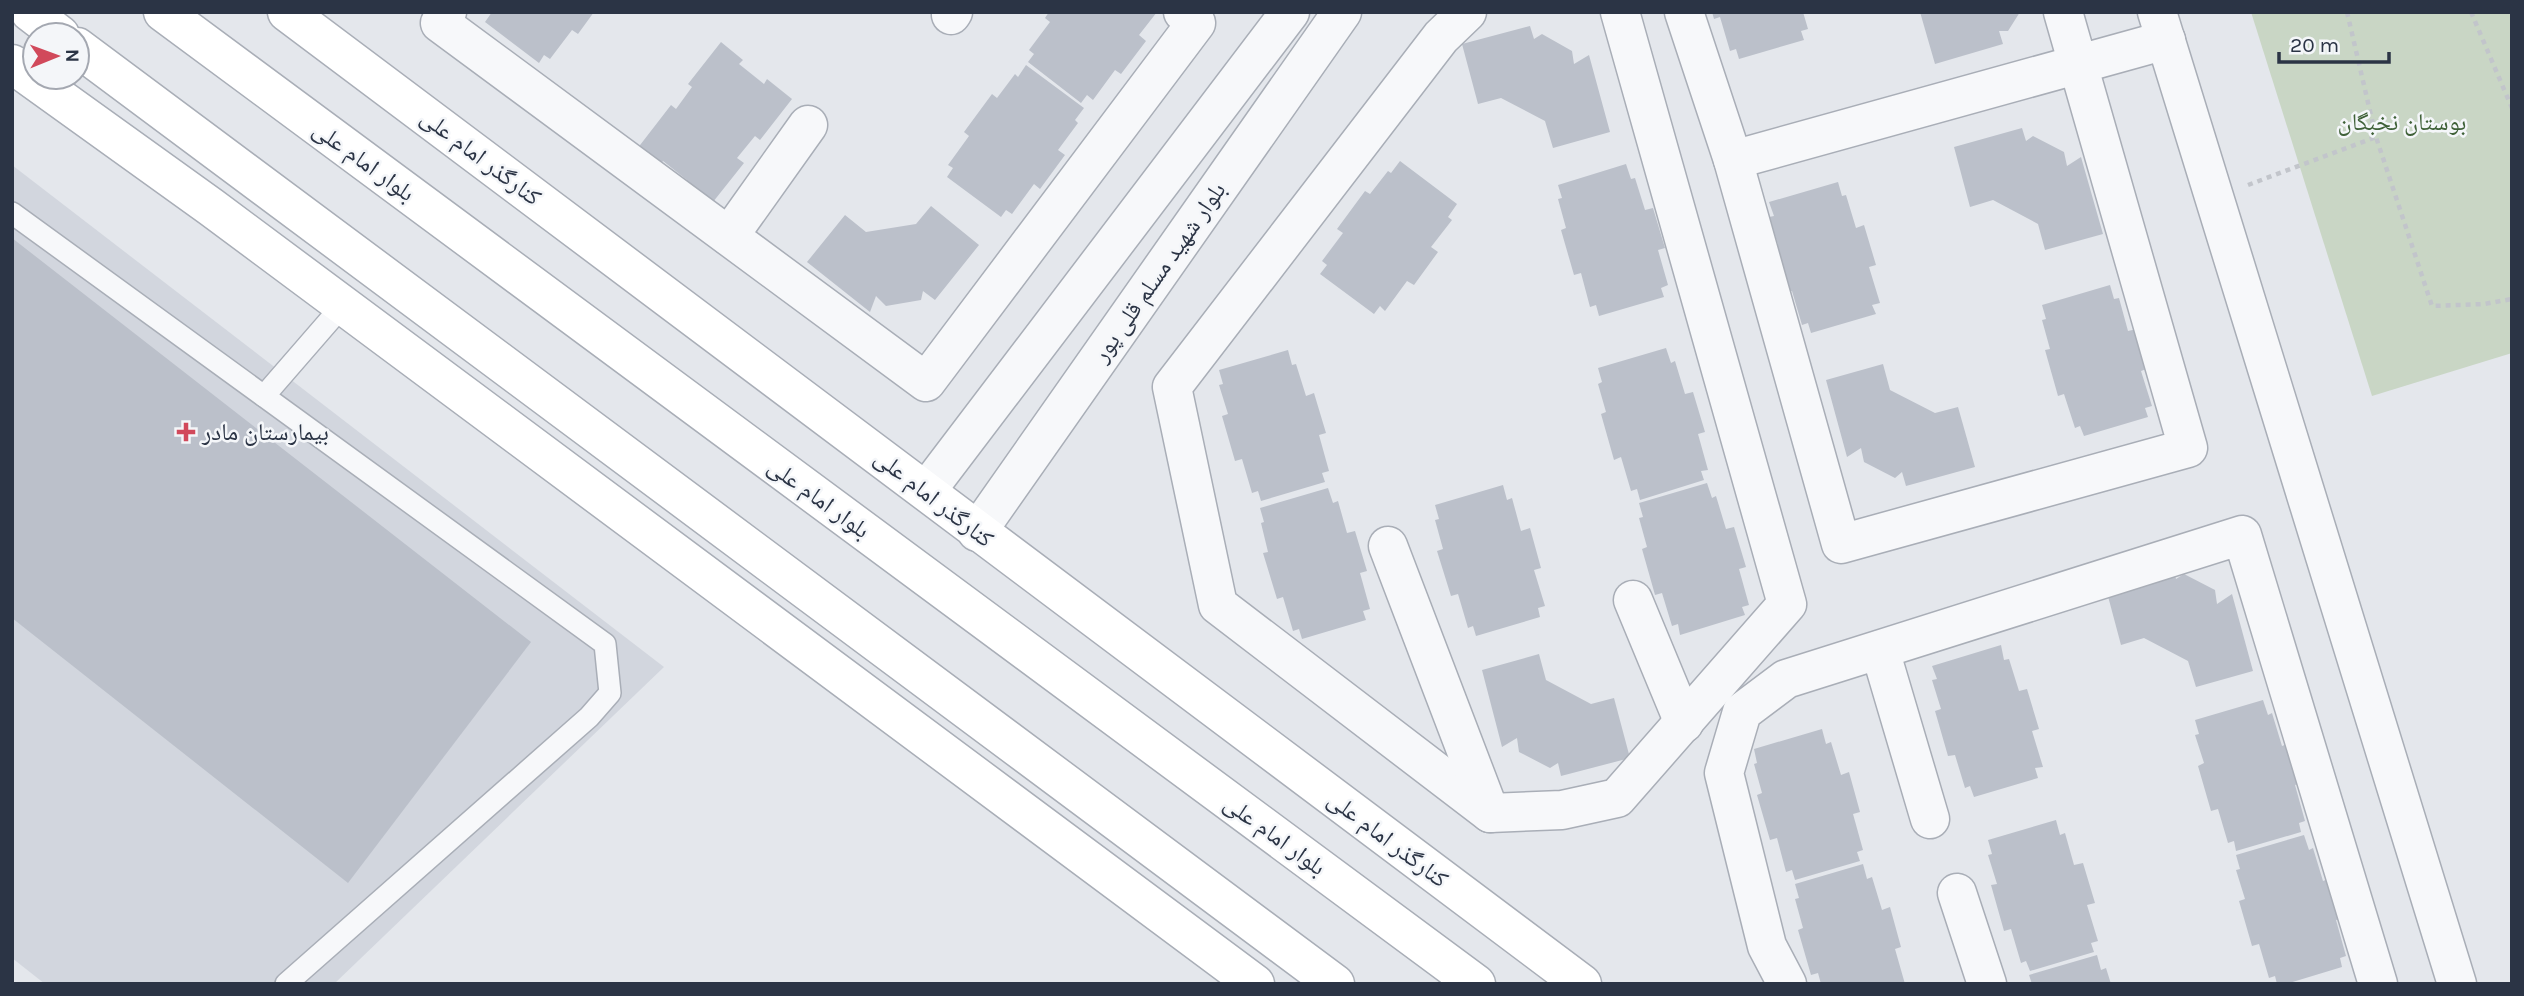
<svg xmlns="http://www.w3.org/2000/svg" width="2524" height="996" font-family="Karla,'Noto Naskh Arabic',sans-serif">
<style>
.built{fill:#d2d6de}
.green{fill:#c9d6c5}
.building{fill:#bbc0ca}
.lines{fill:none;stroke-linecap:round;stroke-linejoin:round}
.service-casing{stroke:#a9aeb7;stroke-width:24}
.minor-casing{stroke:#a9aeb7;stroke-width:41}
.tertiary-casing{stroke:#a9aeb7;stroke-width:41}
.secondary-casing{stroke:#a9aeb7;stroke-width:41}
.path{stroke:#c2c5cb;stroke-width:4.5;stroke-dasharray:5 5;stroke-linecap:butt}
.service{stroke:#f7f8fa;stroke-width:21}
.minor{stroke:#f7f8fa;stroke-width:38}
.tertiary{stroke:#f7f8fa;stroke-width:38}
.secondary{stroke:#fff;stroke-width:38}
.poi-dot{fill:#d1495b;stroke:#f4f6f9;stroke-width:2.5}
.labels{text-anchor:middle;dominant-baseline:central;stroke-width:5;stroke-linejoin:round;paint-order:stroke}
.park-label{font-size:24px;fill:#3f6138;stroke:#f4f6f9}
.street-label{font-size:24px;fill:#2b3445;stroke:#f4f6f9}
.poi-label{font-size:24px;fill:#2b3445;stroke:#f4f6f9;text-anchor:start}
</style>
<rect width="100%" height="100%" fill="#e4e7ec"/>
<path class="built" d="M12,165L664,667L334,984H45L12,958Z"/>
<path class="green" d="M2251,12H2512V353L2372,396Z"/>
<g class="building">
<path d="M492,12H594L578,34L572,30L550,59L544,55L539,63L485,22Z"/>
<path d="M1049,12H1157L1139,35L1146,41L1121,74L1115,70L1093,100L1087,95L1081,103L1028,62L1034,54L1029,50L1050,22L1045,18Z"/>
<path d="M1712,12H1803L1808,29L1801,31L1804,40L1739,59L1736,49L1730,51L1720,17L1714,19Z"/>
<path d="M1920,12H2020L2008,31H1999L2003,44L1935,64Z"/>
<path d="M1530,26L1534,39L1542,34L1572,51L1574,64L1589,55L1610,132L1553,148L1545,121L1501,98L1478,104L1462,44Z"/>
<path d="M721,42L743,60L739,64L764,84L767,79L792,99L760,140L755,136L737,158L744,163L709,207L683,186L687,180L663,161L659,166L637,149L671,105L676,109L692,87L688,84Z"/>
<path d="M1026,65L1084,108L1075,120L1078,123L1058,150L1065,155L1040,189L1034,184L1012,214L1006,210L1001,217L947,177L953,168L948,165L969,136L964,132L992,94L997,98L1015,74L1018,77Z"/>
<path d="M2022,128L2026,141L2033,136L2064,152L2067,166L2081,157L2103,234L2045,250L2038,224L1993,200L1970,207L1954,147Z"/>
<path d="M1400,161L1457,204L1448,217L1452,220L1431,247L1438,252L1414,285L1407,281L1385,311L1380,306L1374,314L1320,274L1327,265L1322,261L1343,233L1337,229L1365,191L1370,194L1388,171L1391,173Z"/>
<path d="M1626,164L1631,179L1635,178L1645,210L1653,208L1665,248L1658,250L1668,285L1661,288L1664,297L1599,316L1596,305L1590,307L1581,273L1574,275L1561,230L1566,228L1558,199L1562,198L1558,185Z"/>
<path d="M1838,182L1842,196L1846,195L1856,228L1864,225L1876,265L1869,267L1880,303L1872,305L1876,314L1811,333L1808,323L1802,325L1792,291L1785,293L1772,247L1778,245L1769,217L1774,216L1769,202Z"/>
<path d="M931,206L979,245L935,300L923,291L921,300L886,306L876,296L870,312L807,262L845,215L866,232L916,224Z"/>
<path d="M12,238L531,642L348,883L12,618Z"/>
<path d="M2110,285L2114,299L2119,298L2128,331L2137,329L2149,368L2141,371L2152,406L2145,408L2148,417L2084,436L2080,426L2075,428L2064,394L2058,396L2045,350L2050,349L2042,320L2046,319L2042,305Z"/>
<path d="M1666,348L1671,363L1675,361L1685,394L1693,392L1705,432L1698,434L1708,470L1701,471L1704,480L1640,500L1637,489L1631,491L1621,457L1614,460L1601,414L1606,412L1598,384L1602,382L1598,368Z"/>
<path d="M1288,350L1292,365L1296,364L1306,396L1314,393L1326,433L1319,435L1329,471L1322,473L1325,482L1261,501L1258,491L1252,493L1242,459L1235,461L1222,416L1228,414L1219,385L1223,384L1219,370Z"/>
<path d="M1883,364L1890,390L1935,413L1958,407L1975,467L1906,486L1902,472L1895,478L1864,462L1861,448L1847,457L1826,380Z"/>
<path d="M1707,483L1712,498L1716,496L1726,529L1734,527L1746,567L1739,569L1749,605L1742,607L1745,615L1680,635L1678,624L1672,626L1662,593L1655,595L1642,549L1647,547L1639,518L1643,517L1639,503Z"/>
<path d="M1503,485L1507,500L1512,498L1521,531L1530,528L1541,568L1534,570L1545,606L1538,608L1540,617L1476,636L1473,626L1468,628L1458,594L1451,596L1437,551L1443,549L1435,520L1439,519L1435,505Z"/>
<path d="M1328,488L1333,503L1338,501L1347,533L1355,531L1367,571L1360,573L1370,609L1363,611L1366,620L1302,639L1299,629L1293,631L1283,597L1277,599L1263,553L1268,552L1261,523L1264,522L1260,508Z"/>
<path d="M2173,566L2176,579L2184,574L2215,590L2217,604L2232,594L2253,671L2196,687L2188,661L2144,638L2121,645L2105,585Z"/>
<path d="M2001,645L2004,660L2009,659L2019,691L2027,689L2039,729L2032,731L2043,767L2035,768L2038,778L1974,797L1970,786L1965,788L1955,755L1948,756L1935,711L1941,709L1932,680L1937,679L1932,666Z"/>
<path d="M1539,654L1546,680L1591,704L1614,698L1630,758L1561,776L1558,763L1550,768L1519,752L1517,738L1502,747L1482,670Z"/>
<path d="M2263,700L2268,715L2272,713L2282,746L2290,743L2302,783L2295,785L2305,821L2299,823L2301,832L2236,851L2234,841L2228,843L2218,809L2211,811L2198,766L2204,763L2195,735L2199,734L2195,720Z"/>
<path d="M1822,729L1826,744L1831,742L1841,775L1849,772L1860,812L1853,814L1863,850L1857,852L1860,861L1795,880L1792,870L1786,872L1777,838L1770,840L1757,795L1762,793L1754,764L1757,763L1754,749Z"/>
<path d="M2056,820L2060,835L2065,833L2074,865L2083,863L2095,903L2087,905L2098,941L2091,943L2094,952L2030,971L2026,961L2021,963L2011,929L2004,931L1991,885L1997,884L1988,855L1992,854L1988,840Z"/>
<path d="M2304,835L2309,850L2313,848L2323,881L2331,878L2343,918L2336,920L2346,956L2340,958L2342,967L2286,984H2277L2275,976L2269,978L2259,944L2252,946L2239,901L2245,899L2236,870L2240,869L2236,855Z"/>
<path d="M1863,864L1867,879L1872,877L1882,910L1890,907L1901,947L1895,949L1905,984H1821L1818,973L1811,975L1798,930L1803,928L1795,899L1799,898L1795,884Z"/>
<path d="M2097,955L2101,970L2106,968L2111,984H2032L2029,975Z"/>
</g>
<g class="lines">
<g class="service-casing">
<g id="service">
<path d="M12,213L605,644L610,693L589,717L286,984"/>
<path d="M264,396L343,305"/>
</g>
</g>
<g class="minor-casing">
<g id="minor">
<path d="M447,12L440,23L926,382L1196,23L1183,12"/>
<path d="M1467,12L1441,37L1172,387L1218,605L1490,813L1562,810L1617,798L1787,604L1620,12"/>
<path d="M1684,12L1733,160L1841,544L2188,448L2063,12"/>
<path d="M951,15L953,12"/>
<path d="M1733,160L2166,40"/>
<path d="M729,236L808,125"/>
<path d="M1388,546L1490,813"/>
<path d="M1633,600L1684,723"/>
<path d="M1880,650L1930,819"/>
<path d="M1957,893L1987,984"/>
<path d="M1787,984L1767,946L1724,773L1742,712L1786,679L2242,535L2378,984"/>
</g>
</g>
<g class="tertiary-casing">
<g id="tertiary">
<path d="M2157,12L2457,984"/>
<path d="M927,490L1290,12"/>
<path d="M977,532L1342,12"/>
</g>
</g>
<g class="secondary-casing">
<g id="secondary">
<path d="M30,12L60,35"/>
<path d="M163,12L1476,984"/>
<path d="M287,12L1582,984"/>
<path d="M77,47L1335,984"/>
<path d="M12,64L211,207L1255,984"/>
</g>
</g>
<g class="path">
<path d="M2347,12L2376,137L2432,306L2484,304L2512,299"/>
<path d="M2471,12L2512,108"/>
<path d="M2248,185L2376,137"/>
</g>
<use href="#service" class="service"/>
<use href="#minor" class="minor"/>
<use href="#tertiary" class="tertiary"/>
<use href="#secondary" class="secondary"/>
</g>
<path class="poi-dot" d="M182.5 421.5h7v7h7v7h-7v7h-7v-7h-7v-7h7z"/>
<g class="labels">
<g class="park-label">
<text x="2402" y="122">بوستان نخبگان</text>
</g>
<g class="street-label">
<text transform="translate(481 157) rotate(37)">کنارگذر امام علی</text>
<text transform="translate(364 161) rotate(36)">بلوار امام علی</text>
<text transform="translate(1159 272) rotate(-55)">بلوار شهید مسلم قلی پور</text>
<text transform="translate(819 498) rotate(36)">بلوار امام علی</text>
<text transform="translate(934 498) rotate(38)">کنارگذر امام علی</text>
<text transform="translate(1275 835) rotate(36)">بلوار امام علی</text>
<text transform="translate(1388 839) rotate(37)">کنارگذر امام علی</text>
</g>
<g class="poi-label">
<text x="202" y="432">بیمارستان مادر</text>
</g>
</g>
<rect width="2524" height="996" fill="none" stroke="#2b3445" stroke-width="28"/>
<g transform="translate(56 56) rotate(89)"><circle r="33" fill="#f4f6f9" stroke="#a4a8b1" stroke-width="2"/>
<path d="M0-5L12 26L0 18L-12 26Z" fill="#d1495b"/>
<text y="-10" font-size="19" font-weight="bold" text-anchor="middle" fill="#2b3445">N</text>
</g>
<path d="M2279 52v10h110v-10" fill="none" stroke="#2b3445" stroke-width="3.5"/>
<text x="2290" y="52" font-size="21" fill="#2b3445" stroke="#f4f6f9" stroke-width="5" paint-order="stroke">20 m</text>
</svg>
